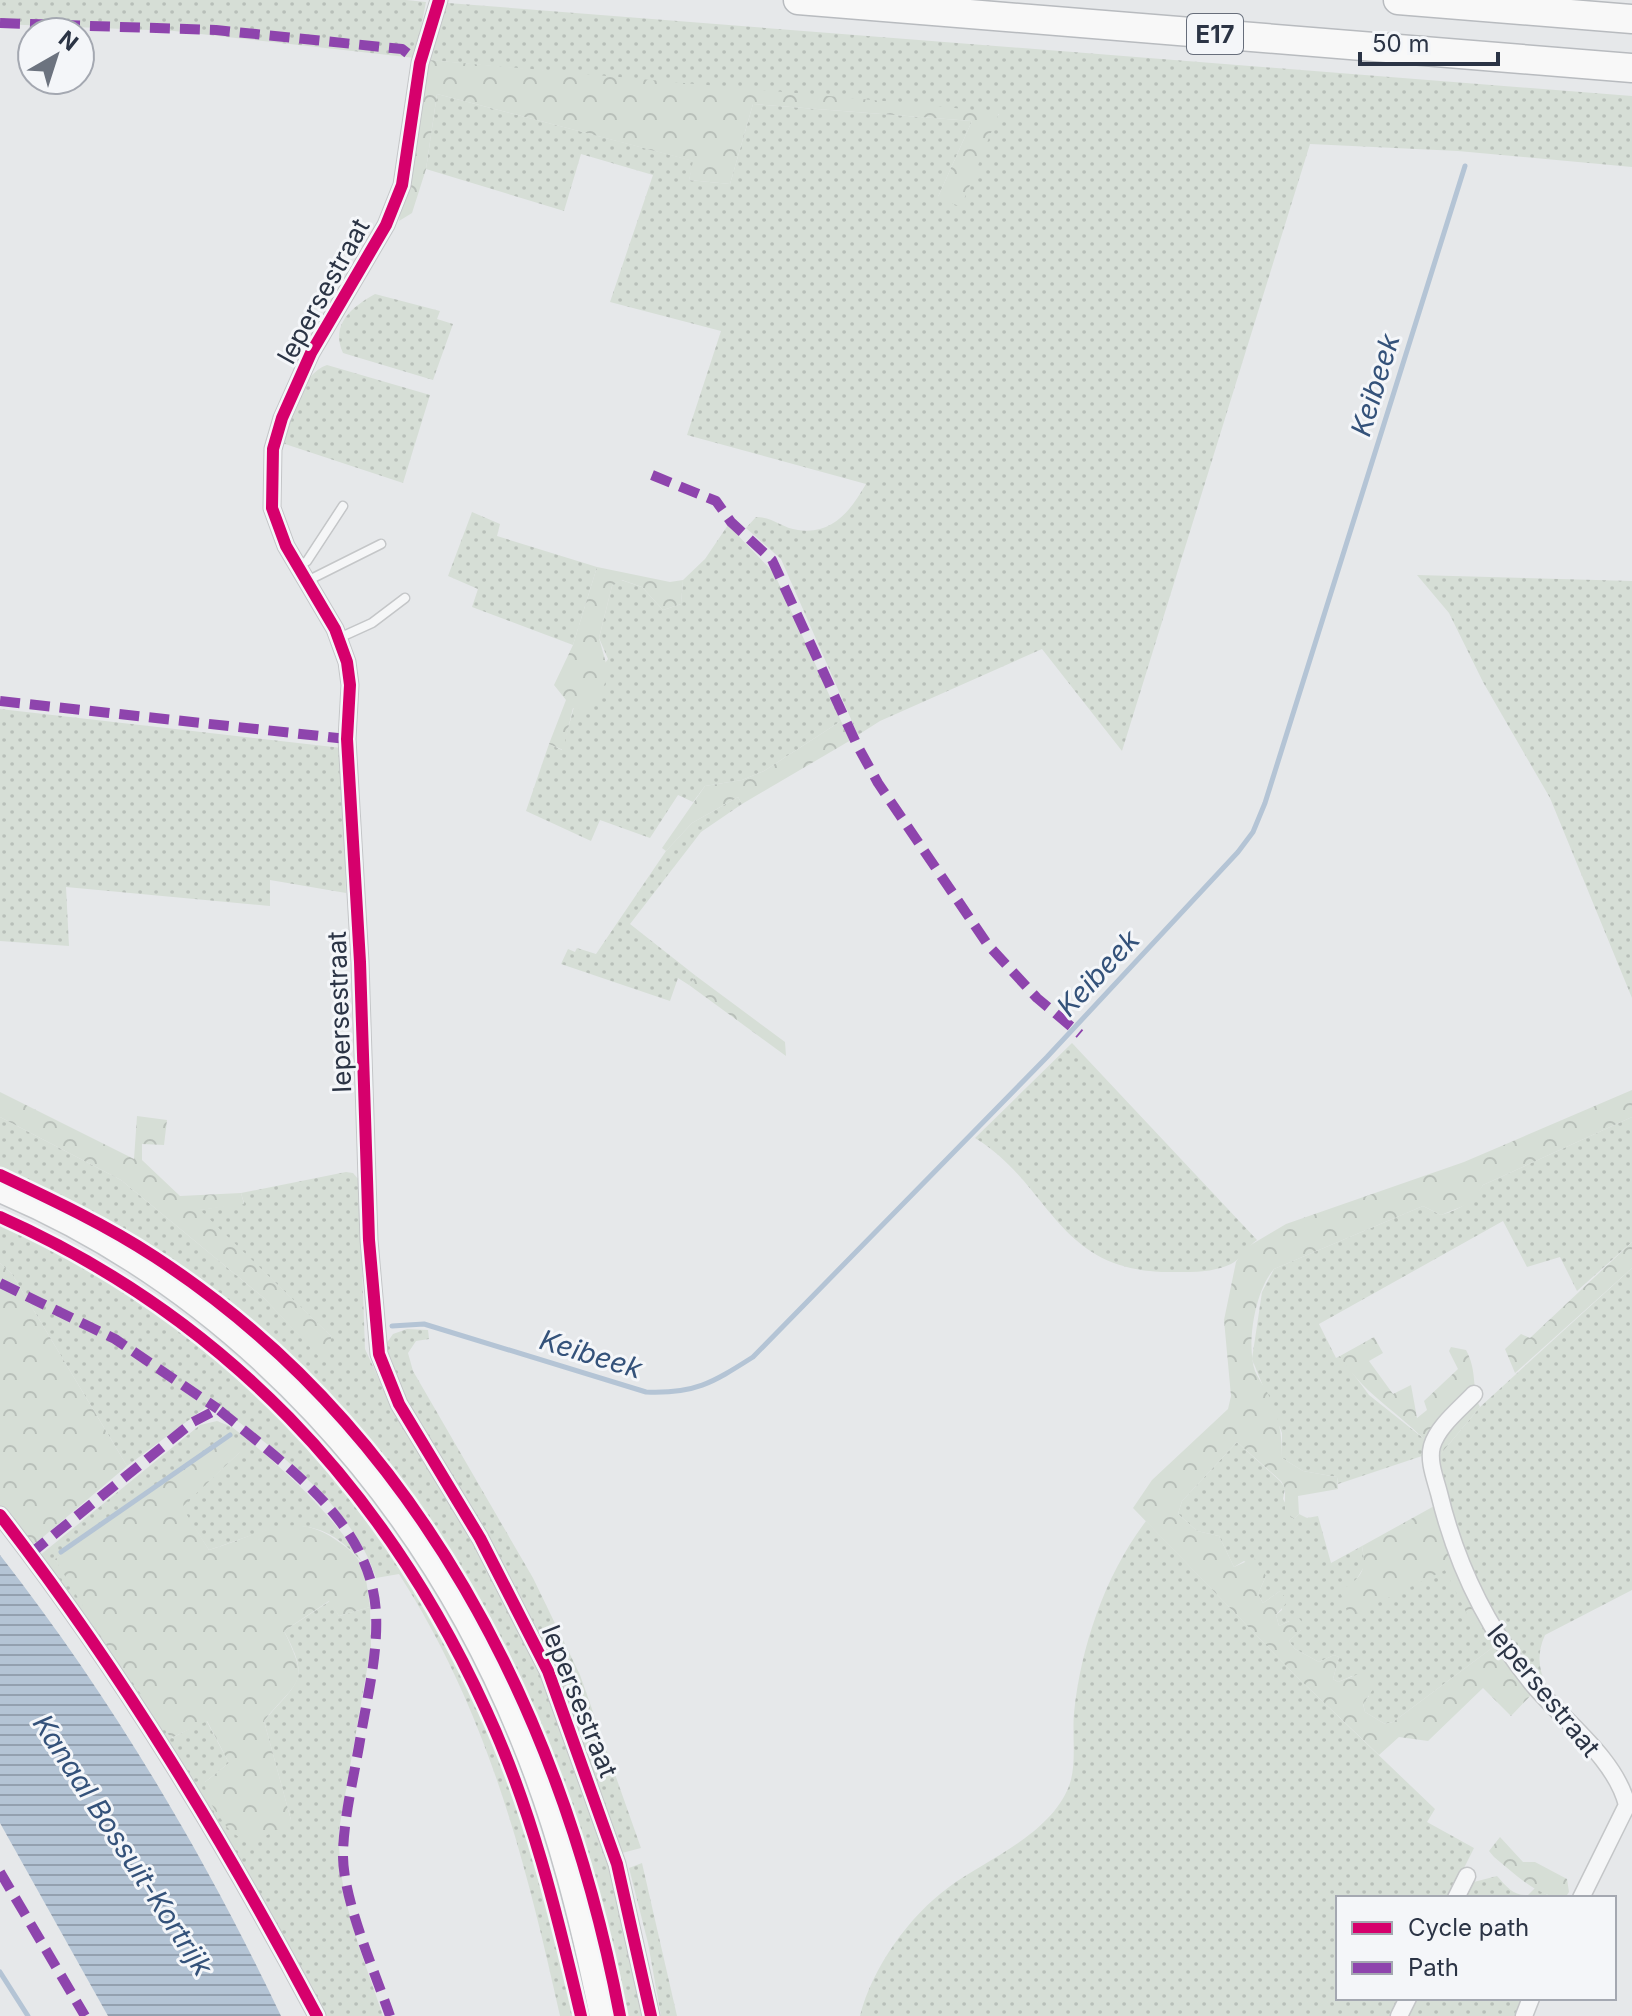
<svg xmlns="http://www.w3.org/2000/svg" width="1632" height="2016" font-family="Inter,sans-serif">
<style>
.grass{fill:url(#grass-dots)}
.forest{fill:url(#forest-crowns)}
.water{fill:url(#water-rules)}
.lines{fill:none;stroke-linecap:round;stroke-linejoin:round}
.stream{stroke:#b4c4d5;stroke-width:5}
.service-casing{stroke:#c4c6c8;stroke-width:11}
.minor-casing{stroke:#c4c6c8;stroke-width:19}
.primary-casing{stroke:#c2c5c8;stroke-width:27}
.motorway-casing{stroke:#b8bbbf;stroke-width:31}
.service{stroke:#f5f6f7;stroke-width:8}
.minor{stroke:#f5f6f7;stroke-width:16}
.primary{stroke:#f8f8f8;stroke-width:24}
.motorway{stroke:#f8f8f8;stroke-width:28}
.quiet{stroke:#8e44ad;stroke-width:10;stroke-dasharray:20 10;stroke-linecap:butt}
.cycleway-casing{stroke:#f4f6f9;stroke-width:17}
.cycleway{stroke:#d6006c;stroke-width:12}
.labels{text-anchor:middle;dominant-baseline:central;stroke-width:6;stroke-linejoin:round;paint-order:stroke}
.shield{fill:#f4f6f9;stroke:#676e7b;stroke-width:2}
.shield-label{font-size:24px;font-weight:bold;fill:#2b3445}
.street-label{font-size:26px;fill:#2b3445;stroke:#f4f6f9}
.water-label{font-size:28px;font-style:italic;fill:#34527a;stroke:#f4f6f9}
</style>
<defs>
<pattern id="grass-dots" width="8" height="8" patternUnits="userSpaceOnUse" patternTransform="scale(2)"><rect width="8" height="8" fill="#d6ded6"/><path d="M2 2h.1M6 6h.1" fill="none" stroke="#b8bfb9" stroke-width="1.8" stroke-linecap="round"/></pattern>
<pattern id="forest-crowns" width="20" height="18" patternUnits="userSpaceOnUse" patternTransform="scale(2)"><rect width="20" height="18" fill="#d6ded6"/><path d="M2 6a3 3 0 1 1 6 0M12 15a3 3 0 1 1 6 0" fill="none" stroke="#b8bfb9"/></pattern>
<pattern id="water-rules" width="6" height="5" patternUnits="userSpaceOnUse" patternTransform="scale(2)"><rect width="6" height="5" fill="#b4c4d5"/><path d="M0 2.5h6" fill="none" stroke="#93a0af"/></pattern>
</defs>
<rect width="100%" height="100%" fill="#e6e8ea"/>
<g class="grass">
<path d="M0,0H406L426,2L415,58L174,31L0,24Z"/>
<path d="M448,3L1632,96V167L1458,151L1310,144L1122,751L1042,649L880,721L858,735L781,559L746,528L756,517C773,517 782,528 798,530C833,535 851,510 866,484L687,435L721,331L610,302L653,175L581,154L564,211L426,169L437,94L694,161L689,180L730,184L753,104L972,121L938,197L999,114L429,60L436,26Z"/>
<path d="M375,294L440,311L437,319L453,324L433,380L343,353C330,324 352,307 375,294Z"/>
<path d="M327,365L430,395L403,483L282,443C291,419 300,374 327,365Z"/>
<path d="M472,512L500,524L497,536L597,567L573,645L472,607L478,589L448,576Z"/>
<path d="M728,525L774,573L841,721L764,771L742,780L705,786L693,802L678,795L650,838L600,820L591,841L526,811L549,744L562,750L574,707L608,659L599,638L612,586L621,580L642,587L663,610L681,604L683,580L705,559Z"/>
<path d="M1417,575L1632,581V998L1550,798L1483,682L1449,613Z"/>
<path d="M0,709L342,748L346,893L270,880V906L66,887L69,946L0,941Z"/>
<path d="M738,797L742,804L701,832L630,924L696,976L689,985L678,978L670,1001L561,964L568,949L575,952L577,948L596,954L666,851L692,823Z"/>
<path d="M1072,1043L1257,1240C1248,1246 1240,1260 1231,1264C1211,1273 1193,1272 1171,1272C1056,1273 1052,1185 975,1138Z"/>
<path d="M0,1117L121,1180L264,1298L322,1359L331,1336L199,1210L244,1203L241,1193L346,1172L353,1173L359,1180L365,1349L396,1416L486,1562L552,1696L606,1855L645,2016H624C550,1640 361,1327 0,1170Z"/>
<path d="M1632,1117V1242L1577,1291L1560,1257L1527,1267L1503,1221L1319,1324L1336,1358L1340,1356L1369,1395L1428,1442L1422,1456L1338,1484L1337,1477L1303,1471L1282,1458V1433L1252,1359L1262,1292L1274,1269L1423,1206L1441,1215C1461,1209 1472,1202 1483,1185Z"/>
<path d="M0,1219C76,1249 148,1298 211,1350C352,1468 455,1620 516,1794C542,1866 559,1941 578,2016H560C525,1858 487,1711 399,1574L376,1578C353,1505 272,1448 213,1402L127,1466L12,1274L0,1263Z"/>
<path d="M1632,1268V1590L1545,1635C1531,1666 1546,1687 1564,1712L1484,1610L1439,1475V1456L1480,1407Z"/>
<path d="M407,1329L428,1330L429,1339L416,1341L408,1353L413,1371L533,1578L580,1675L641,1848L622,1853L551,1658L478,1520L411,1411L389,1360L386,1344L393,1334Z"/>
<path d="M217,1421L232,1427C282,1467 330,1510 364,1565C315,1503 272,1529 209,1550L181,1507L240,1452L101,1527L55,1559L172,1738L206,1720L229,1763L205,1782L291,1820L264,1721C298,1681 311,1681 284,1631L330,1601L339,1616L370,1607L371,1646L339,1830C337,1899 362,1952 383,2016H322L39,1556L200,1425Z"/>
<path d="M1237,1442L1280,1481L1285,1488L1283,1499L1294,1519L1299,1514L1307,1518L1318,1516L1331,1563L1362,1546L1365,1565L1355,1582L1446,1569L1473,1625L1481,1622L1496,1645L1393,1722L1385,1724L1365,1712L1363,1703L1369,1696L1352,1676L1338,1682L1333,1679L1339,1657L1334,1655L1319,1662L1295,1649L1289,1641L1301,1630L1289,1621L1279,1626L1276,1615L1282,1610L1280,1591L1263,1603L1258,1594L1266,1576L1244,1561L1234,1567L1219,1536L1197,1531L1178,1514L1182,1501Z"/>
<path d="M1146,1521L1295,1675L1435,1809L1427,1822L1474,1848L1449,1898H1338V1998H1399L1391,2016H860C872,1968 909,1916 949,1887C987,1859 1050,1835 1069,1786C1077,1766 1072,1735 1074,1713C1081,1646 1105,1575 1146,1521Z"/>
<path d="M642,1863L677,2016H661L648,1943L629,1868Z"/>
<path d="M1497,1876C1507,1887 1513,1896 1528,1895L1535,1888L1553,1898H1463L1470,1883Z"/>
<path d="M1413,1998H1525L1518,2016H1404Z"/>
</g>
<g class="forest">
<path d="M429,60L928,105L999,113L961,207L938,197L972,121L753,104L730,184L689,180L693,161L437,94L426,169L412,213L399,221Z"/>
<path d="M597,567L670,582L683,580L681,604L663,610L642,587L622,580L612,586L599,638L609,674L601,692L582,711L573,708L563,750L549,744L566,700L554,685L573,645Z"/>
<path d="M841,721L851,740L742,804L738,797L692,823L666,851L662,848L705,786L742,780L764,771Z"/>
<path d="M696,976L785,1042L786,1056L689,985Z"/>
<path d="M1632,1090V1117L1483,1185L1473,1202L1441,1215L1423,1206L1274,1269C1255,1290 1246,1344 1255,1371C1258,1378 1263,1385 1267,1392C1279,1414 1282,1434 1282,1458L1303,1471L1337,1477L1338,1489L1298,1496L1299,1514L1294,1519L1285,1511V1488L1281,1481L1237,1442L1182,1501L1178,1514L1197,1531L1219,1536L1234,1567L1254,1558L1266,1576L1258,1594L1263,1603L1280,1591L1288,1601L1276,1615L1279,1626L1298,1617L1302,1622L1301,1630L1289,1641L1295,1649L1319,1662L1334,1655L1339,1657L1333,1679L1338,1682L1361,1673L1372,1679L1374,1688L1363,1704L1365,1712L1385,1724L1393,1722L1496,1645L1533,1693L1511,1716L1483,1688L1428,1741L1399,1737L1379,1755L1295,1675L1133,1508L1152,1480L1228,1409L1231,1396L1224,1320L1236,1262L1244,1249L1286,1224L1464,1162Z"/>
<path d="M0,1092L134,1159L137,1116L167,1120L164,1145L142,1144V1160L180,1196L241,1193L244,1204L200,1210L331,1336L330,1355L322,1360L264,1298L121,1180L0,1117Z"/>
<path d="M1632,1242V1268L1515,1373L1505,1349L1521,1334L1530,1338Z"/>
<path d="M0,1263L12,1274L127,1466L36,1543H28L0,1507Z"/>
<path d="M1374,1337L1383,1353L1369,1361L1393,1394L1411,1385L1417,1418L1427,1410L1424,1401L1458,1369L1449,1351L1451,1347L1466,1350C1478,1372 1471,1390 1480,1407L1439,1456C1410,1418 1365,1398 1340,1356Z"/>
<path d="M227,1434L240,1452L182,1507L209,1550C256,1537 291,1508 336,1540C367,1560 365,1573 370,1607L339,1616L329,1601L284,1631C310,1685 300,1677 264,1721L291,1820C262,1841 241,1852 219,1816C211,1804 205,1796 205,1782L229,1763L207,1721L171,1738L100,1635L55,1559Z"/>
<path d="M1436,1505L1468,1596L1481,1622L1473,1626L1445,1570L1349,1617L1340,1591C1362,1578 1367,1570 1362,1546Z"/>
<path d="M1500,1837L1523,1862H1535L1567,1879L1569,1892L1565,1898C1538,1898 1514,1873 1494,1857L1489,1851Z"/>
</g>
<path class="water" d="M0,1555C111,1697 204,1854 281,2016H108L0,1823Z"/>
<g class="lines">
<g class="stream">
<path d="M392,1326L424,1324L646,1392C695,1394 712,1383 753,1357L1047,1057L1238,852L1253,832L1265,803L1465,166"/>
<path d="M61,1552L230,1435"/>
<path d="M0,1972L28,2016"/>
</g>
<g class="service-casing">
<g id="service">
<path d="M299,566L307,561L343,506"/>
<path d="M307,581L381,544"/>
<path d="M339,638L372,623L405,598"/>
</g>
</g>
<g class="minor-casing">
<g id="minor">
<path d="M439,0L420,63L402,185L386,225L311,353L282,418L273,449L272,508L286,546L335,629L347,662L350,685L347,739L360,962L369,1240L379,1354L399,1404L480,1538L548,1671L617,1864L651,2016"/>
<path d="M1474,1394C1460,1409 1438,1426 1432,1446C1428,1461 1435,1478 1439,1493C1456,1564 1485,1625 1531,1682C1562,1720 1615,1757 1627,1805L1581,1898"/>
<path d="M0,1515C122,1672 224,1841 317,2016"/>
<path d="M1456,1898L1467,1876"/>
<path d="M1399,2016L1408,1998"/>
<path d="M1524,2016L1531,1998"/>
</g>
</g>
<g class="primary-casing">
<path id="primary" d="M0,1190C243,1293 427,1500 524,1742C560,1830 583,1923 602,2016"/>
</g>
<g class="motorway-casing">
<g id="motorway">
<path d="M798,0L1632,68"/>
<path d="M1398,0L1632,19"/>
</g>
</g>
<use href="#service" class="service"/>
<use href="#minor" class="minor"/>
<use href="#primary" class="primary"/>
<use href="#motorway" class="motorway"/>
<g class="quiet">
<path d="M0,23L216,30L402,49L420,63"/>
<path d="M652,475L716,501L731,522L772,560L857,745L878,783L988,945L1037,998L1080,1034"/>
<path d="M0,701L347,739"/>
<path d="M0,1283L115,1339L218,1409"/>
<path d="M30,1554L193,1422L218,1409C283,1464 371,1521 376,1613C378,1653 368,1694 361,1734C355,1773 344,1814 343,1853C342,1898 375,1972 390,2016"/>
<path d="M0,1872L85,2016"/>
</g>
<g class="cycleway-casing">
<g id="cycleway">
<path d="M439,0L420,63L402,185L386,225L311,353L282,418L273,449L272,508L286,546L335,629L347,662L350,685L347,739L360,962L369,1240L379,1354L399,1404L480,1538L548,1671L617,1864L651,2016"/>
<path d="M0,1175C53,1200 106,1225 155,1257C417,1428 563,1715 620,2016"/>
<path d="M0,1217C224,1317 385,1488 486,1710C531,1807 557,1913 581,2016"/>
<path d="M0,1515C122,1672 224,1841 317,2016"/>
</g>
</g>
<use href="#cycleway" class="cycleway"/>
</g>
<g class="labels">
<rect class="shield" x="1187" y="14" width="56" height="40" rx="6"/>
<g class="shield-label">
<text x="1215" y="34">E17</text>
</g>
<g class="street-label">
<text transform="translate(323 291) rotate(-61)">Iepersestraat</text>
<text transform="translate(339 1012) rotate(-92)">Iepersestraat</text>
<text transform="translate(1544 1690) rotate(51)">Iepersestraat</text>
<text transform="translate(580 1701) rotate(68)">Iepersestraat</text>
</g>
<g class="water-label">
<text transform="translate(1375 385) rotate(-73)">Keibeek</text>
<text transform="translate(1098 973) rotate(-47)">Keibeek</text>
<text transform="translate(591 1354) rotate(17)">Keibeek</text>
<text transform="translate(123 1845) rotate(57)">Kanaal Bossuit-Kortrijk</text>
</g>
</g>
<rect x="1336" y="1896" width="280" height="104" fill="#f4f6f9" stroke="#a4a8b1" stroke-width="2"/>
<rect x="1352" y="1922" width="40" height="12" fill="#d6006c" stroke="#a4a8b1" stroke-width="2"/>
<text x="1408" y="1936" font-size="24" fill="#2b3445">Cycle path</text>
<rect x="1352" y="1962" width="40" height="12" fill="#8e44ad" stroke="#a4a8b1" stroke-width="2"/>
<text x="1408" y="1976" font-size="24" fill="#2b3445">Path</text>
<g transform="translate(56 56) rotate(39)"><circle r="38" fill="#f4f6f9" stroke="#a4a8b1" stroke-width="2"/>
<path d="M0-6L14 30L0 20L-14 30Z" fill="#6c737f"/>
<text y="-12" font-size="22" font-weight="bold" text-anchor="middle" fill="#2b3445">N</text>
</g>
<path d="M1360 52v12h138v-12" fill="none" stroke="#2b3445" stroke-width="4"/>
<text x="1372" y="52" font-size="24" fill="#2b3445" stroke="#f4f6f9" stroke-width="6" paint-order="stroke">50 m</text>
</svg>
